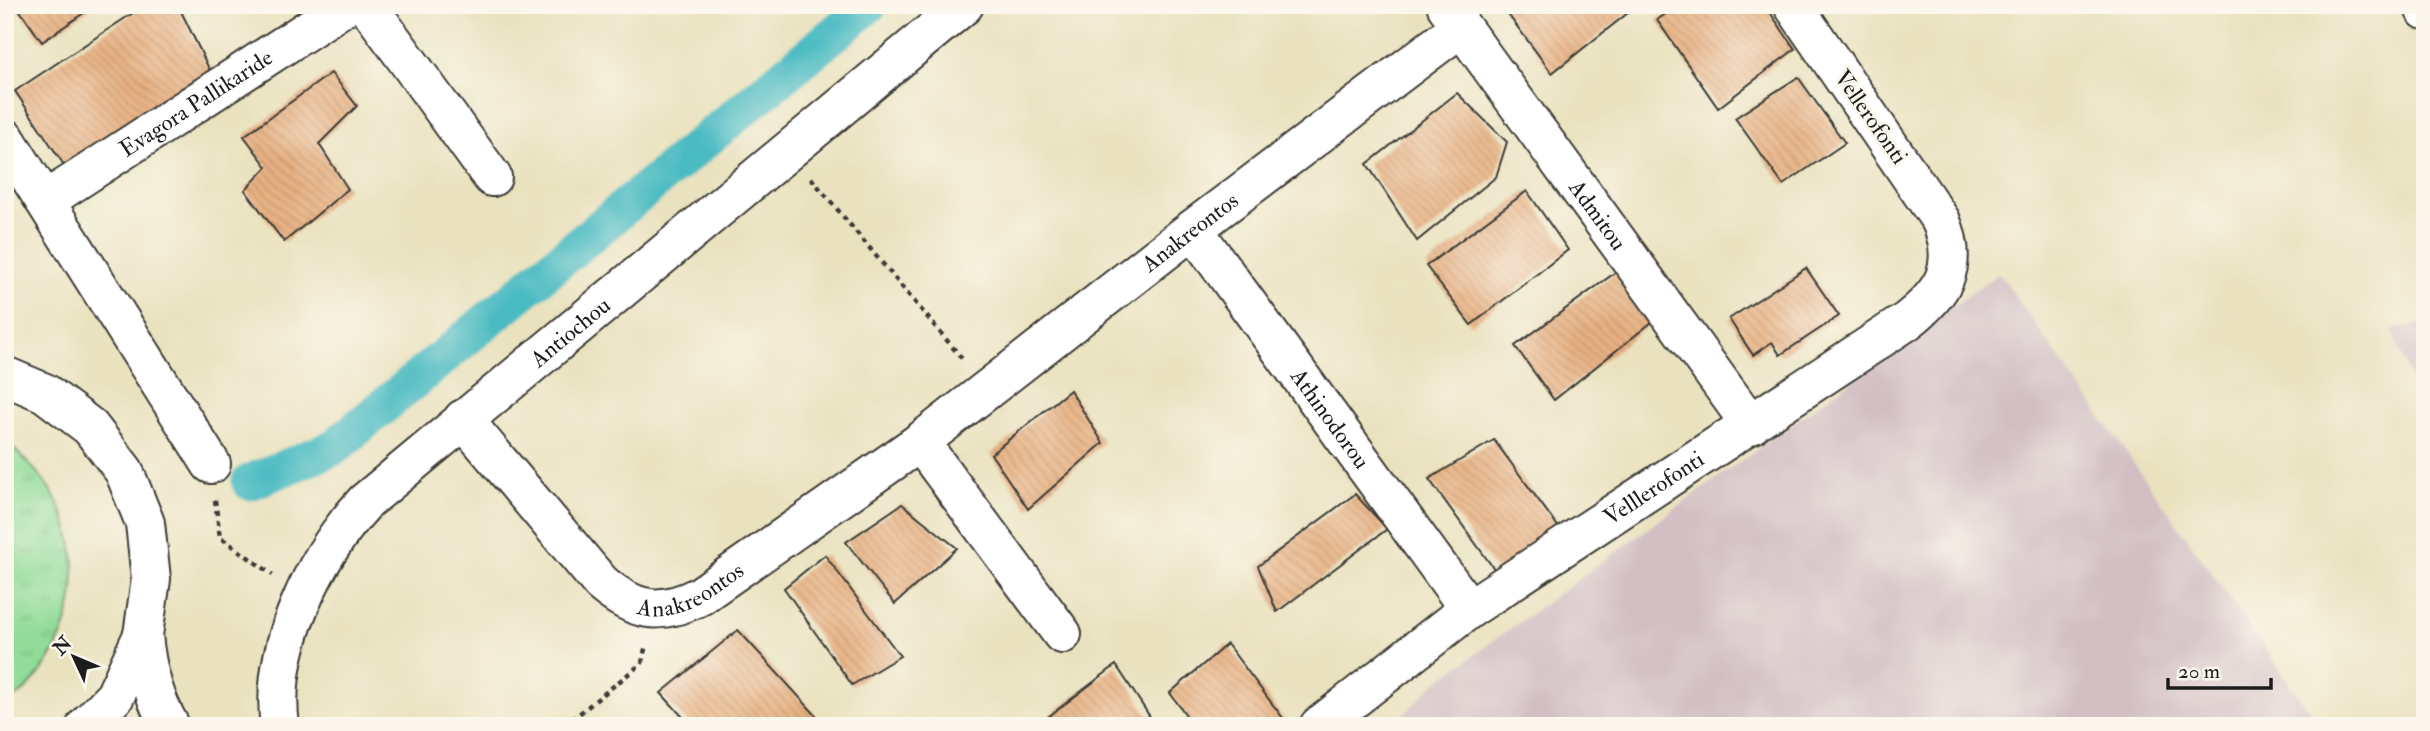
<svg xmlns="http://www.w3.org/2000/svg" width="2430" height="731" font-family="'IM FELL Double Pica',serif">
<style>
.industrial{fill:#d2bec3}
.grass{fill:url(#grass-tufts);stroke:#567c5a;stroke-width:2}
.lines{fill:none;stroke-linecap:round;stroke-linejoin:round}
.canal{stroke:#4cbbc2;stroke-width:37}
.building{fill:url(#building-back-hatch)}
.minor-casing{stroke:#3b3a34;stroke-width:42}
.secondary-casing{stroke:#3b3a34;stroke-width:42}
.path{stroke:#3b3a34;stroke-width:4.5;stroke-dasharray:5 5;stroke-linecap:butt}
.minor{stroke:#fff;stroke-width:38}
.secondary{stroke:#fff;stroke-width:38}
.labels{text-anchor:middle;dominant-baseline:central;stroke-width:6;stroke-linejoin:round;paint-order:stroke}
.street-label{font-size:23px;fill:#1c1c1c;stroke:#fbf7ec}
</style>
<defs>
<pattern id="grass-tufts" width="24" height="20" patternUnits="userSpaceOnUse" patternTransform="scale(1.75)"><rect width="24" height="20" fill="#91dc99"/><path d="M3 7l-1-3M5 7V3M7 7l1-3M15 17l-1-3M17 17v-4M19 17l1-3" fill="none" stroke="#7cbc83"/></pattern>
<pattern id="building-back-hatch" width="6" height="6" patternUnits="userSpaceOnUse" patternTransform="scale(1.75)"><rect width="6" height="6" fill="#e7b081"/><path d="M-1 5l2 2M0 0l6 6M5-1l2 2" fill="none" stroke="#c6976f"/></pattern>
</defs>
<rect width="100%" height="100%" fill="#fbf7ec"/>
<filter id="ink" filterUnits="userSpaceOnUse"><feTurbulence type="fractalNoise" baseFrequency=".0143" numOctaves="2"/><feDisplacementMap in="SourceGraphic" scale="14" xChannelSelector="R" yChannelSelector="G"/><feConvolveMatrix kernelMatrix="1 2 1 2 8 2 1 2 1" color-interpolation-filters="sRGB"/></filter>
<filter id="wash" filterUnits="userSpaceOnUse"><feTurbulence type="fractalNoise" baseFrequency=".00686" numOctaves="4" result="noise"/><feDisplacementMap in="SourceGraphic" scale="28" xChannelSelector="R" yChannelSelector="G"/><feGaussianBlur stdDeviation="1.57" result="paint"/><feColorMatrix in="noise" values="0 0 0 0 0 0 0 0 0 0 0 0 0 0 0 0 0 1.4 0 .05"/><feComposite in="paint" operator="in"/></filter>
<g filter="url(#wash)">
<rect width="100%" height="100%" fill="#eae2bf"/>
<g class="industrial">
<path d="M1999,273L2320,726H1392L1433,685Z"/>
<path d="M2425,323V415L2392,330Z"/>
</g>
<path class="grass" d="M5,443C16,448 24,460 33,468C91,528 85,624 31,684C24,692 14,698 5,704Z"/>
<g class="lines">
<path class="canal" d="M250,482L333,448L869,5"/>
</g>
<g id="blocks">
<g class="building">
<path d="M16,5H95L42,42Z"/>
<path d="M145,5H178L213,77L66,168L15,91Z"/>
<path d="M1501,5H1638L1552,73Z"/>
<path d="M1679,5H1765L1795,49L1718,108L1657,20Z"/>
<path d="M331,73L357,106L319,144L348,189L284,242L245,190L267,167L244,136Z"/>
<path d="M1798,77L1845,143L1783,185L1735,118Z"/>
<path d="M1457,93L1507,142L1496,177L1417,241L1367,164Z"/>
<path d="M1527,191L1568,250L1471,325L1426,266Z"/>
<path d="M1806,268L1839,316L1780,355L1772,342L1753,355L1729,319Z"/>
<path d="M1616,272L1652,322L1554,400L1515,346Z"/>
<path d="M1070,390L1103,443L1028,509L991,454Z"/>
<path d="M1494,440L1562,532L1497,573L1429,479Z"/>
<path d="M1355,494L1387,529L1277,612L1258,566Z"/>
<path d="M902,504L957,548L895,604L846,542Z"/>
<path d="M825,555L900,656L852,685L784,588Z"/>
<path d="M738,630L823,723L820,726H691L661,693Z"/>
<path d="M1227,644L1289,726H1194L1170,693Z"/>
<path d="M1116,665L1156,726H1036Z"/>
</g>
</g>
</g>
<g filter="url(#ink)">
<use href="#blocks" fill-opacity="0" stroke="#3b3a34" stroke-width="2"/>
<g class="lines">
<g class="minor-casing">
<g id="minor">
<path d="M367,5L492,177"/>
<path d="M2423,5L2425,10"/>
<path id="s1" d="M1447,7L1751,425"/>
<path d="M5,138L211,464"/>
<path id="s2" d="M45,201L346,5"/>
<path id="s3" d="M1193,229L1469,609"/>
<path id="s4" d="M463,419L601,583C635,612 660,616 700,596L920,442L1193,229L1461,27"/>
<path d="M920,442L1062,634"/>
<path id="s5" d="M280,726C269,649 314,558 365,502L964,5"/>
<path id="s6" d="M1319,726L1469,609L1907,321C1943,293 1960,267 1941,221L1793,5"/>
</g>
</g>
<g class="secondary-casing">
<g id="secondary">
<path d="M5,376L45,393L90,427L124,471L145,523L151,579L143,635L115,696L86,726"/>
<path d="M143,635C146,668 153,697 170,726"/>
</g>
</g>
<g class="path">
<path d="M811,178L965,362"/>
<path d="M215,500L220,537L273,575"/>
<path d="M564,726L642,663L646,644"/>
</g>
<use href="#minor" class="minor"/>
<use href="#secondary" class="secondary"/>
</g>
</g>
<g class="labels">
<g class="street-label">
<text stroke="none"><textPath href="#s2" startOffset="180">Evagora Pallikaride</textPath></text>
<text transform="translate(1871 117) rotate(55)">Vellerofonti</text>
<text stroke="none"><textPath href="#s1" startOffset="257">Admitou</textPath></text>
<text stroke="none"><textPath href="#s4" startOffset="933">Anakreontos</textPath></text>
<text stroke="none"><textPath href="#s5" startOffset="513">Antiochou</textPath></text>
<text stroke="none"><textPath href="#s3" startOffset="234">Athinodorou</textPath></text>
<text stroke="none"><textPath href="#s6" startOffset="411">Velllerofonti</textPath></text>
<text stroke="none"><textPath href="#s4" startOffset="315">Anakreontos</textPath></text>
</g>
</g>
<rect width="2430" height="731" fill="none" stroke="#fbf7ec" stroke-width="28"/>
<g transform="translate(74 657) rotate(314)" stroke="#fbf7ec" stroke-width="5" paint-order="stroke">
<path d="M0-5L12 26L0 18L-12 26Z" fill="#1c1c1c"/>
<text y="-10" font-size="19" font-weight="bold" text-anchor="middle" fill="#1c1c1c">N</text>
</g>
<path d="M2168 678v10h103v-10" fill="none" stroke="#1c1c1c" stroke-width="3.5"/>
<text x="2178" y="678" font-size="21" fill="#1c1c1c" stroke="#fbf7ec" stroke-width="5" paint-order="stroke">20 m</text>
</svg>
